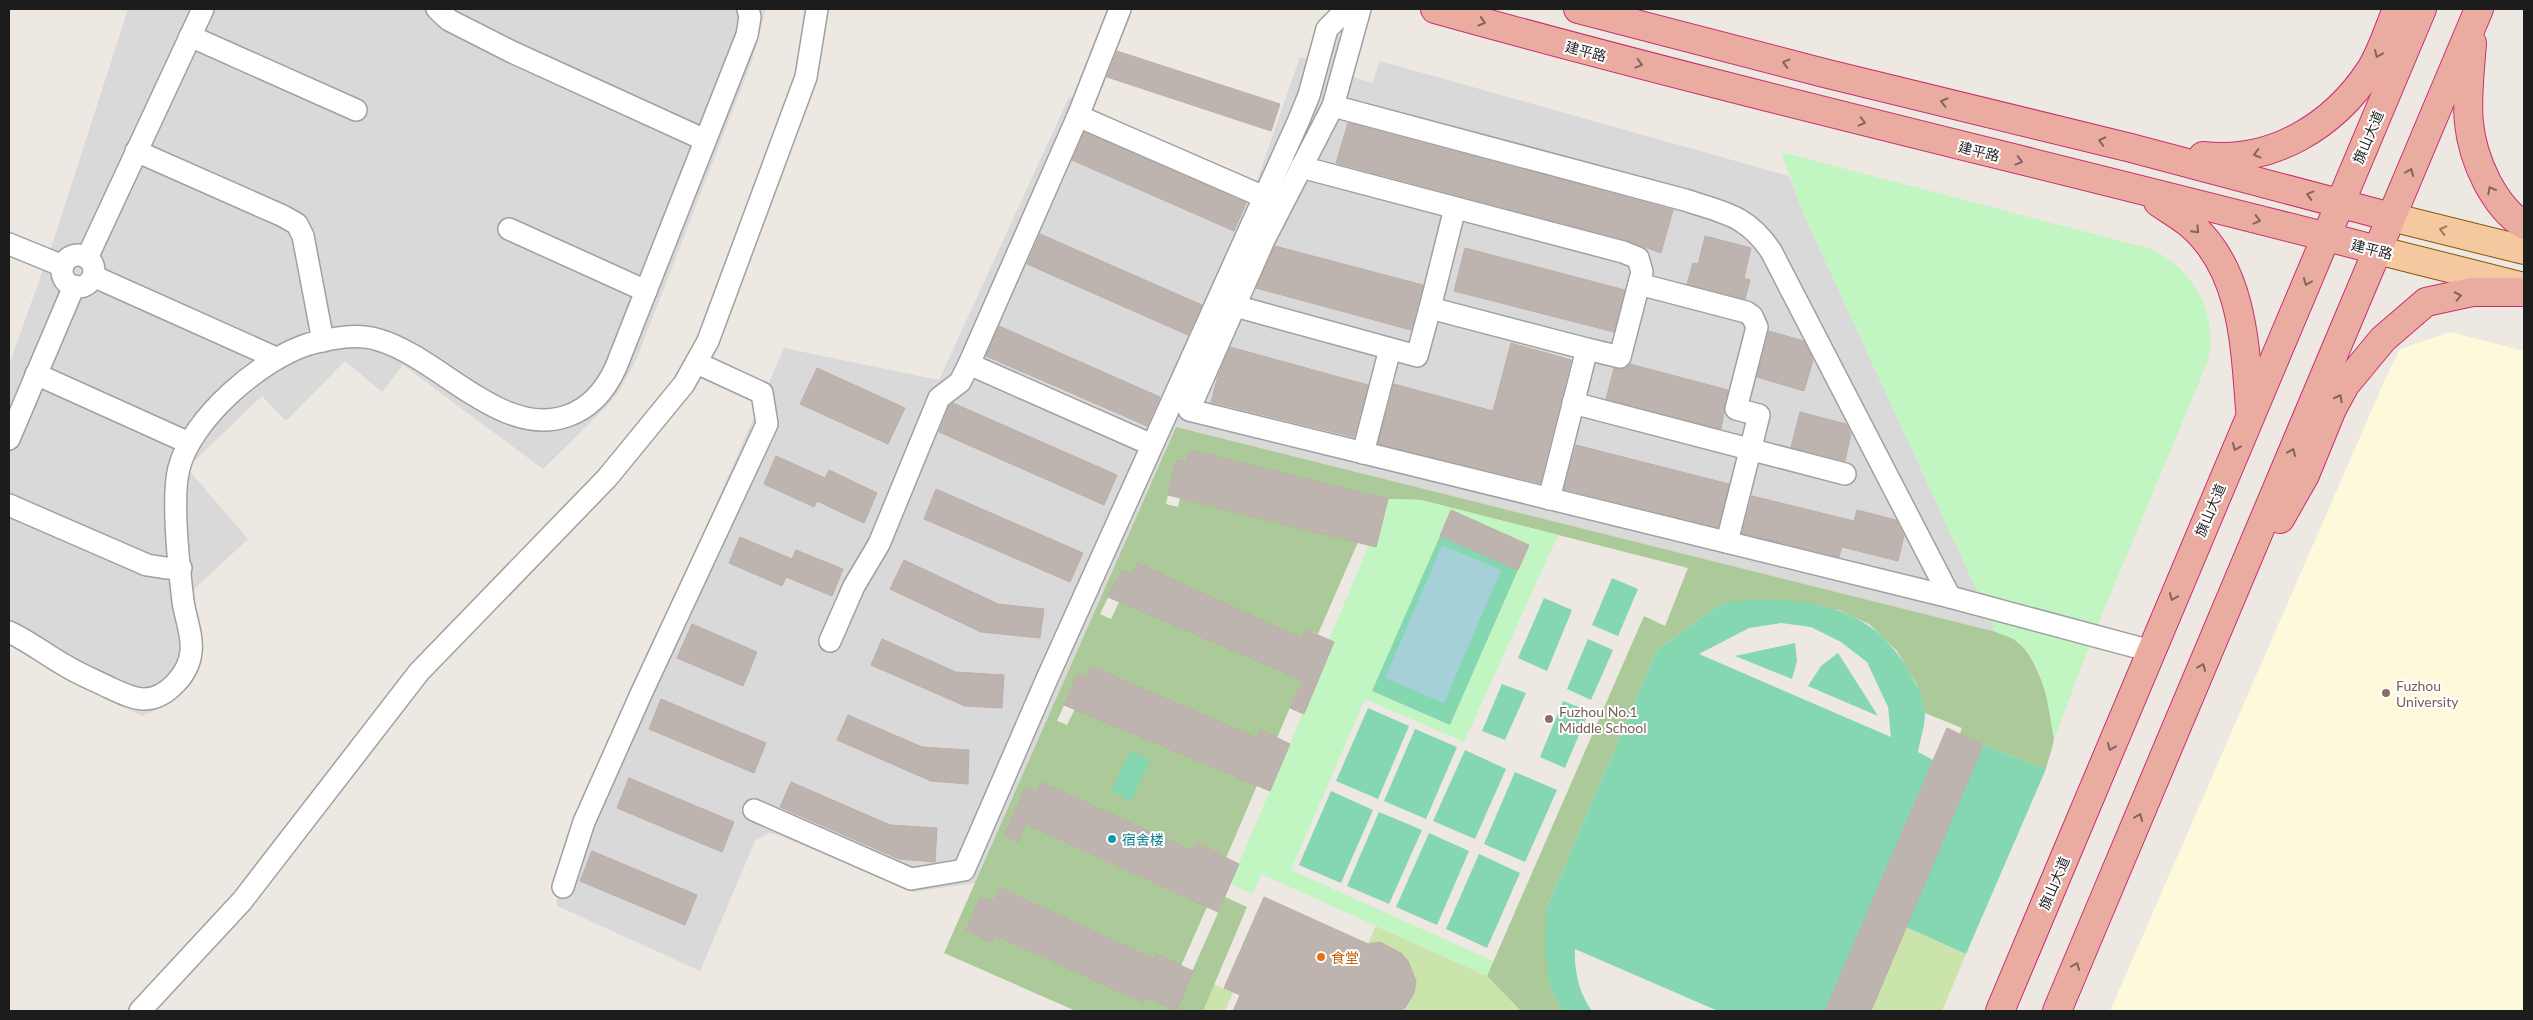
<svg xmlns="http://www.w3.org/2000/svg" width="2533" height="1020" font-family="Lato,'Noto Sans SC',sans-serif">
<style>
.residential{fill:#dad9d9}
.education{fill:#fcfadb}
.grass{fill:#cbe4ab}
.forest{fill:#abc999}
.park{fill:#c1f5c1;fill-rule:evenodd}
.pitch{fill:#84d7b1;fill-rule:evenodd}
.water{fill:#a5d0d8}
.building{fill:#bdb4af;stroke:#bdaea6}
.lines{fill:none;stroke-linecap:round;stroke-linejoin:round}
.minor-casing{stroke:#a0a0a0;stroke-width:24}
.primary-casing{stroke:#8a560a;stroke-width:30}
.trunk-casing{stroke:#cb2f70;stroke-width:30}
.minor{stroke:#fff;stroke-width:21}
.primary{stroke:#f5c99f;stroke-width:28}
.trunk{stroke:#eaaca1;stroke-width:28}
.oneway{stroke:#83645e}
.oneway2{stroke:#937b64}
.education-dot{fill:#8d6e63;stroke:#fff;stroke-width:2}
.culture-dot{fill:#0f9aa8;stroke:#fff;stroke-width:2}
.food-dot{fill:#e8710a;stroke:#fff;stroke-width:2}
.labels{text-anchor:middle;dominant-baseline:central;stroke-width:4;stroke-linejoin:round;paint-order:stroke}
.street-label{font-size:14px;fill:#1c1c1c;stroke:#fff}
.education-label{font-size:14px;fill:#785e54;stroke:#fff;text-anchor:start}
.culture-label{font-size:14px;fill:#0d838f;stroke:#fff;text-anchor:start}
.food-label{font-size:14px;fill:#c56008;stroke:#fff;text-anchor:start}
</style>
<rect width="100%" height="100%" fill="#ede8e2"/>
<g class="residential">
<path d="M128,9H766L752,61L637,358L620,390L608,405L543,469L403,365L382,392L345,361L286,421L262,396L187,468L248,539L190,593L201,652L199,666L192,683L178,696L161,708L142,716L54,672L9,642V365L53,242Z"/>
<path d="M1318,31L1341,36L1333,71L1372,83L1380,61L1789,176L1804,215L1996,632L1176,427L976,883L913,892L776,834L768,833L755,841L700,971L557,906L555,874L784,348L939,380L1069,97L1255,186L1300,57L1313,60Z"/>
</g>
<path class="education" d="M2450,332L2524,351V1011H2110L2387,375L2400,349Z"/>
<g class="grass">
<path d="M1376,926L1487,976L1521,1011H1401L1405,1008L1416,981C1407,958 1396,940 1368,944Z"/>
<path d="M1906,927L1966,954L1942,1011H1871Z"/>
<path d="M1214,984L1233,993L1225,1011H1203Z"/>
</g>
<path class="forest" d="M1176,427L1996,632C2003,635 2012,637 2017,641C2038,657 2054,713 2054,738C2053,748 2048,760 2046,769L1983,745L1960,734L1962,728L1925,713L1916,683L1897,651L1869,624L1839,610L1721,604L1657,650L1547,907L1549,984L1562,1011H1521L1487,976L1644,616L1665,626L1688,568L1421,500L1388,499L1189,450L1186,462L1176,460L1166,504L1178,507L1180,498L1358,542L1318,634L1306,630L1301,638L1138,564L1132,575L1121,571L1100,614L1111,619L1119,602L1305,672L1277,738L1261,730L1257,738L1091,666L1086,677L1078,673L1057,721L1067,725L1075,709L1238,778L1261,776L1226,858L1197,843L1193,851L1041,782L1036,792L1026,788L1004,835L1018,842L1026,824L1189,899L1210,900L1181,966L1154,959L1000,888L993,902L981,898L966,930L991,942L995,935L1144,1003L1147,997L1175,1010L1225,897L1247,907L1203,1011H1076L944,953Z"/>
<g class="park">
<path d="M1781,152L2151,249C2194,269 2220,316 2207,363L2093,636L2054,739C2048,708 2045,662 2017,642C2012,637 2003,635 1996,632L1804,215Z"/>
<path d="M1388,499L1421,500L1558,535L1464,742L1365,699L1291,870L1493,961L1487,976L1261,874L1253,894L1230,884L1333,643L1329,640L1369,545L1376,546ZM1451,511L1529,545L1450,725L1372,691Z"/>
</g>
<g class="pitch">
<path d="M1440,536L1518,570L1450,725L1372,691Z"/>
<path d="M1612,578L1638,589L1618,636L1592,625Z"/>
<path d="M1544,598L1572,610L1547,671L1518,658Z"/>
<path d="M1754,599C1821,601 1872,608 1909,671C1915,682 1925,700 1925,714C1925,726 1920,740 1918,752L1933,760L1825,1011H1718L1575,949C1574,971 1579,993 1592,1011H1562L1549,984L1545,947L1547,907L1657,650L1721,604ZM1781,623L1811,627L1841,642L1867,662L1888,707L1891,737L1699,654L1749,628Z"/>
<path d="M1588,639L1613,650L1591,700L1567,689Z"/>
<path d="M1795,643L1797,661L1792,679L1735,656Z"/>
<path d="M1838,653L1878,716L1808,686L1821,666Z"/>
<path d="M1502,684L1526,693L1505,740L1482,731Z"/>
<path d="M1563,701L1589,711L1565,768L1540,757Z"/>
<path d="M1368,708L1409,726L1378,799L1336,781Z"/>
<path d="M1415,729L1457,747L1426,819L1384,801Z"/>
<path d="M1983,745L2046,769L1966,954L1906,927Z"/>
<path d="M1465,750L1506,769L1475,839L1433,821Z"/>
<path d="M1130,751L1150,760L1131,801L1111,791Z"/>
<path d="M1515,772L1557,790L1525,862L1484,844Z"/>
<path d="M1331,791L1373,810L1341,883L1299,865Z"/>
<path d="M1379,812L1422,830L1389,904L1347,886Z"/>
<path d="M1429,833L1469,851L1437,925L1396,907Z"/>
<path d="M1479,854L1520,873L1487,948L1446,929Z"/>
</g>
<path class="water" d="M1442,545L1501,570L1444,703L1385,678Z"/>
<g class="building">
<path d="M1117,51L1280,104L1271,131L1107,77Z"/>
<path d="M1348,123L1673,210L1661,253L1626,240L1336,163Z"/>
<path d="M1084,132L1246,203L1234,231L1072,160Z"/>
<path d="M1040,234L1202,305L1188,335L1027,264Z"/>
<path d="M1705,236L1751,248L1744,278L1750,280L1745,299L1687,284L1693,263L1698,264Z"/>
<path d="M1275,246L1423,285L1411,330L1256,288Z"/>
<path d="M1465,248L1625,290L1614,332L1454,291Z"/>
<path d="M999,326L1160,397L1147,426L986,356Z"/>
<path d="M1769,331L1804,341L1813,360L1804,391L1757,377Z"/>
<path d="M1511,343L1571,360L1540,483L1378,444L1394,384L1493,411Z"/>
<path d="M1230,347L1368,385L1354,437L1211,402L1218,376Z"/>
<path d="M1630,364L1728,390L1721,429L1606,399L1614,368L1623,369Z"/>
<path d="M817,368L905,408L888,444L800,404Z"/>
<path d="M953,403L1117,475L1104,505L939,432L949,406Z"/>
<path d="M1800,412L1846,424L1851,434L1845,461L1791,447Z"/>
<path d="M1576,445L1729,484L1718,527L1564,489Z"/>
<path d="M1189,450L1388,499L1376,547L1168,495L1176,460L1186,462Z"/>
<path d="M776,456L825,478L829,470L877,493L864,523L817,501L814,507L764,484Z"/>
<path d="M936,489L1083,553L1070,582L924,519Z"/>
<path d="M1752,496L1854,521L1857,510L1896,520L1904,536L1898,561L1842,547L1839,557L1742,533Z"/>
<path d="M1451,510L1529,545L1518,570L1440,536Z"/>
<path d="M740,537L792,559L796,550L843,569L832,596L786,577L782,586L729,563Z"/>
<path d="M904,560L998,604L1044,609L1040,638L981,632L890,589Z"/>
<path d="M1137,563L1301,638L1306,630L1334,642L1304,714L1290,708L1302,680L1108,597L1122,570L1132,575Z"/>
<path d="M692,624L757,652L743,686L677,658Z"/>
<path d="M882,639L956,672L1004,675L1002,708L965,706L871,665Z"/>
<path d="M1091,666L1257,738L1261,730L1290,744L1270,791L1064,705L1078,673L1086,677Z"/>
<path d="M661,699L766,743L754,773L649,729Z"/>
<path d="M848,715L922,747L969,750L968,784L931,781L837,740Z"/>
<path d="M1947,728L1983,745L1871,1011H1825Z"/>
<path d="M629,778L734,822L722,852L617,808Z"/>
<path d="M791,782L890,825L937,828L935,862L899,859L780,807Z"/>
<path d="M1041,782L1193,851L1197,843L1239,864L1218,912L1026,824L1018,842L1004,835L1026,787L1036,792Z"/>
<path d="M592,851L697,895L685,925L580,881Z"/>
<path d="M1000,888L1154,959L1156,954L1193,971L1176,1011L1147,997L1144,1003L995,935L991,942L966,930L981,897L993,902Z"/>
<path d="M1264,897L1368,944L1380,942L1401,953L1408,961L1416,981L1414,993L1405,1008L1401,1011H1233L1240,995L1224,988Z"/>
</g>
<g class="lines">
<g class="minor-casing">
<g id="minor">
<path d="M437,9L449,20L510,51L705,140"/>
<path d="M1360,9L1333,106L1685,200C1724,213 1747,215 1771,251L1950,597"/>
<path d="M190,36L356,110"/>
<path d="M1333,106L1264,240L1189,410L1950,597L2151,651"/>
<path d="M1078,116L1264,197"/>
<path d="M136,151L283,216L297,224L303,236L323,341"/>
<path d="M1301,167L1623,252L1638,258L1642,272L1620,357L1587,349"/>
<path d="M1455,208L1430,308L1587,349L1549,499"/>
<path d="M509,229L646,291"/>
<path d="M9,244L63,266"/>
<circle cx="78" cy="271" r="16"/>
<path d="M87,258L203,9"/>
<path d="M93,276L276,358"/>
<path d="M1639,284L1746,312L1752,316L1757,327L1736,409L1759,415L1727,542"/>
<path d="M1235,306L1417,356L1430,308"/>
<path d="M969,364L1152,445"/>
<path d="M36,374L189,443"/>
<path d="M1573,403L1845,474"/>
<path d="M9,439L74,286"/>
<path d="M1363,453L1390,349"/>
<path d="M9,505L147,565L166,568H181"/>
<path d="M9,632C29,641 46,655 66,666C79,674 94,680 108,687C119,692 133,699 144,699C167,699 189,673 191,652C193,635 185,617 183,601C179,568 171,498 179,468C192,418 261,359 309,344C332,338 357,333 379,340C440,358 502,439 567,416C591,408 606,389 616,367L747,35L750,17L748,9"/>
<path d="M830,641L854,586L879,544L939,398L960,382L969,364L1078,116L1120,9"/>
<path d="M754,810L911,879L964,870L1046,681L1298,122L1309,95L1327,29L1347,9"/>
<path d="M563,887L584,822L641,694L767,424L762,393L697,363"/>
<path d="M140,1011L242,901L419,672L607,478L684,384L708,341L806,77L817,9"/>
</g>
</g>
<g class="primary-casing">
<g id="primary">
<path d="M2391,217L2524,250"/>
<path d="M2377,250L2524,287"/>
</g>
</g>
<g class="trunk-casing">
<g id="trunk">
<path d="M1435,9C1747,96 2063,168 2377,250"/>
<path d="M1578,9L1824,73L2131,148L2391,217"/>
<path d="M2472,43C2468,97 2461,131 2487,182C2496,199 2507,215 2524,225"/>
<path d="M2203,156C2272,164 2334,126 2371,69C2382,51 2389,28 2397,9"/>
<path d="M2158,202C2168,209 2180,216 2190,224C2243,269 2245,345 2250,409"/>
<path d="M2280,519L2305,475L2332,409L2345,385L2383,339L2426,302L2472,292H2524"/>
<path d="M2000,1011L2422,9"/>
<path d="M2057,1011L2479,9"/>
</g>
</g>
<use href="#minor" class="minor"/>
<use href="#primary" class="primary"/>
<use href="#trunk" class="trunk"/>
</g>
<defs><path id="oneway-chevron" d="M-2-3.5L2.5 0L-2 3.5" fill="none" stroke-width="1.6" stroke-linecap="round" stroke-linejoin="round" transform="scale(1.25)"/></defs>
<g class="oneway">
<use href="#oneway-chevron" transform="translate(1482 22) rotate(16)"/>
<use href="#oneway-chevron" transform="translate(2378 54) rotate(113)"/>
<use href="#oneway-chevron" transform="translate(1786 63) rotate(-165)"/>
<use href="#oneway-chevron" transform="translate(1639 64) rotate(15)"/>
<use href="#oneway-chevron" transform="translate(1944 102) rotate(-166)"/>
<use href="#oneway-chevron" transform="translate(1862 122) rotate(14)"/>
<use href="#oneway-chevron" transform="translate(2102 141) rotate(-166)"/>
<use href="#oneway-chevron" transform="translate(2257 154) rotate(166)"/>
<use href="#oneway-chevron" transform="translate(2019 161) rotate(14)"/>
<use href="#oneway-chevron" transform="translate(2410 172) rotate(-67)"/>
<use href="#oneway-chevron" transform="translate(2491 190) rotate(-118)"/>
<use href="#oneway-chevron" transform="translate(2310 195) rotate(-165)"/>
<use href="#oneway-chevron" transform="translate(2257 220) rotate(14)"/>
<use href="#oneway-chevron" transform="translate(2196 230) rotate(47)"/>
<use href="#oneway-chevron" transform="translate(2307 282) rotate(113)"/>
<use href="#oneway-chevron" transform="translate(2458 296) rotate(-12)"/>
<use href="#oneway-chevron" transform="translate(2339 398) rotate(-62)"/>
<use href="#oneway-chevron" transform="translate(2236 447) rotate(113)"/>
<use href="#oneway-chevron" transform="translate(2292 452) rotate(-67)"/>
<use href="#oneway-chevron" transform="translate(2173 597) rotate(113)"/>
<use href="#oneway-chevron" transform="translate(2202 667) rotate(-67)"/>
<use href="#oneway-chevron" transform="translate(2111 747) rotate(113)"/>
<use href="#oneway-chevron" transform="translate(2139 817) rotate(-67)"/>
<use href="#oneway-chevron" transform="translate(2076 966) rotate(-67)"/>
</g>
<use class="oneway2" href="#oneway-chevron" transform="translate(2443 230) rotate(-166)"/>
<g class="education-dot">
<circle cx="2386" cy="693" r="5"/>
<circle cx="1549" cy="719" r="5"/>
</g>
<circle class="culture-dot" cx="1112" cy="839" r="5"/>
<circle class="food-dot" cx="1321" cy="957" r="5"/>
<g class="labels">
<g class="street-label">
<text transform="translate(1586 51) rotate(15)">建平路</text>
<text transform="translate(2368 137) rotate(-67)">旗山大道</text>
<text transform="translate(1979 151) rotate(14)">建平路</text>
<text transform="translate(2372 249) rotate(14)">建平路</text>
<text transform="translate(2210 510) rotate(-67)">旗山大道</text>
<text transform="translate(2054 883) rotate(-67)">旗山大道</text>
</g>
<g class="education-label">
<text x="2396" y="685">Fuzhou<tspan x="2396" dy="16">University</tspan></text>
<text x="1559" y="711">Fuzhou No.1<tspan x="1559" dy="16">Middle School</tspan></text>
</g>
<g class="culture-label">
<text x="1122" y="839">宿舍楼</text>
</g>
<g class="food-label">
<text x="1331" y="957">食堂</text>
</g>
</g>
<rect width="2533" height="1020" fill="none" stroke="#1c1c1c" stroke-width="20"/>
</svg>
